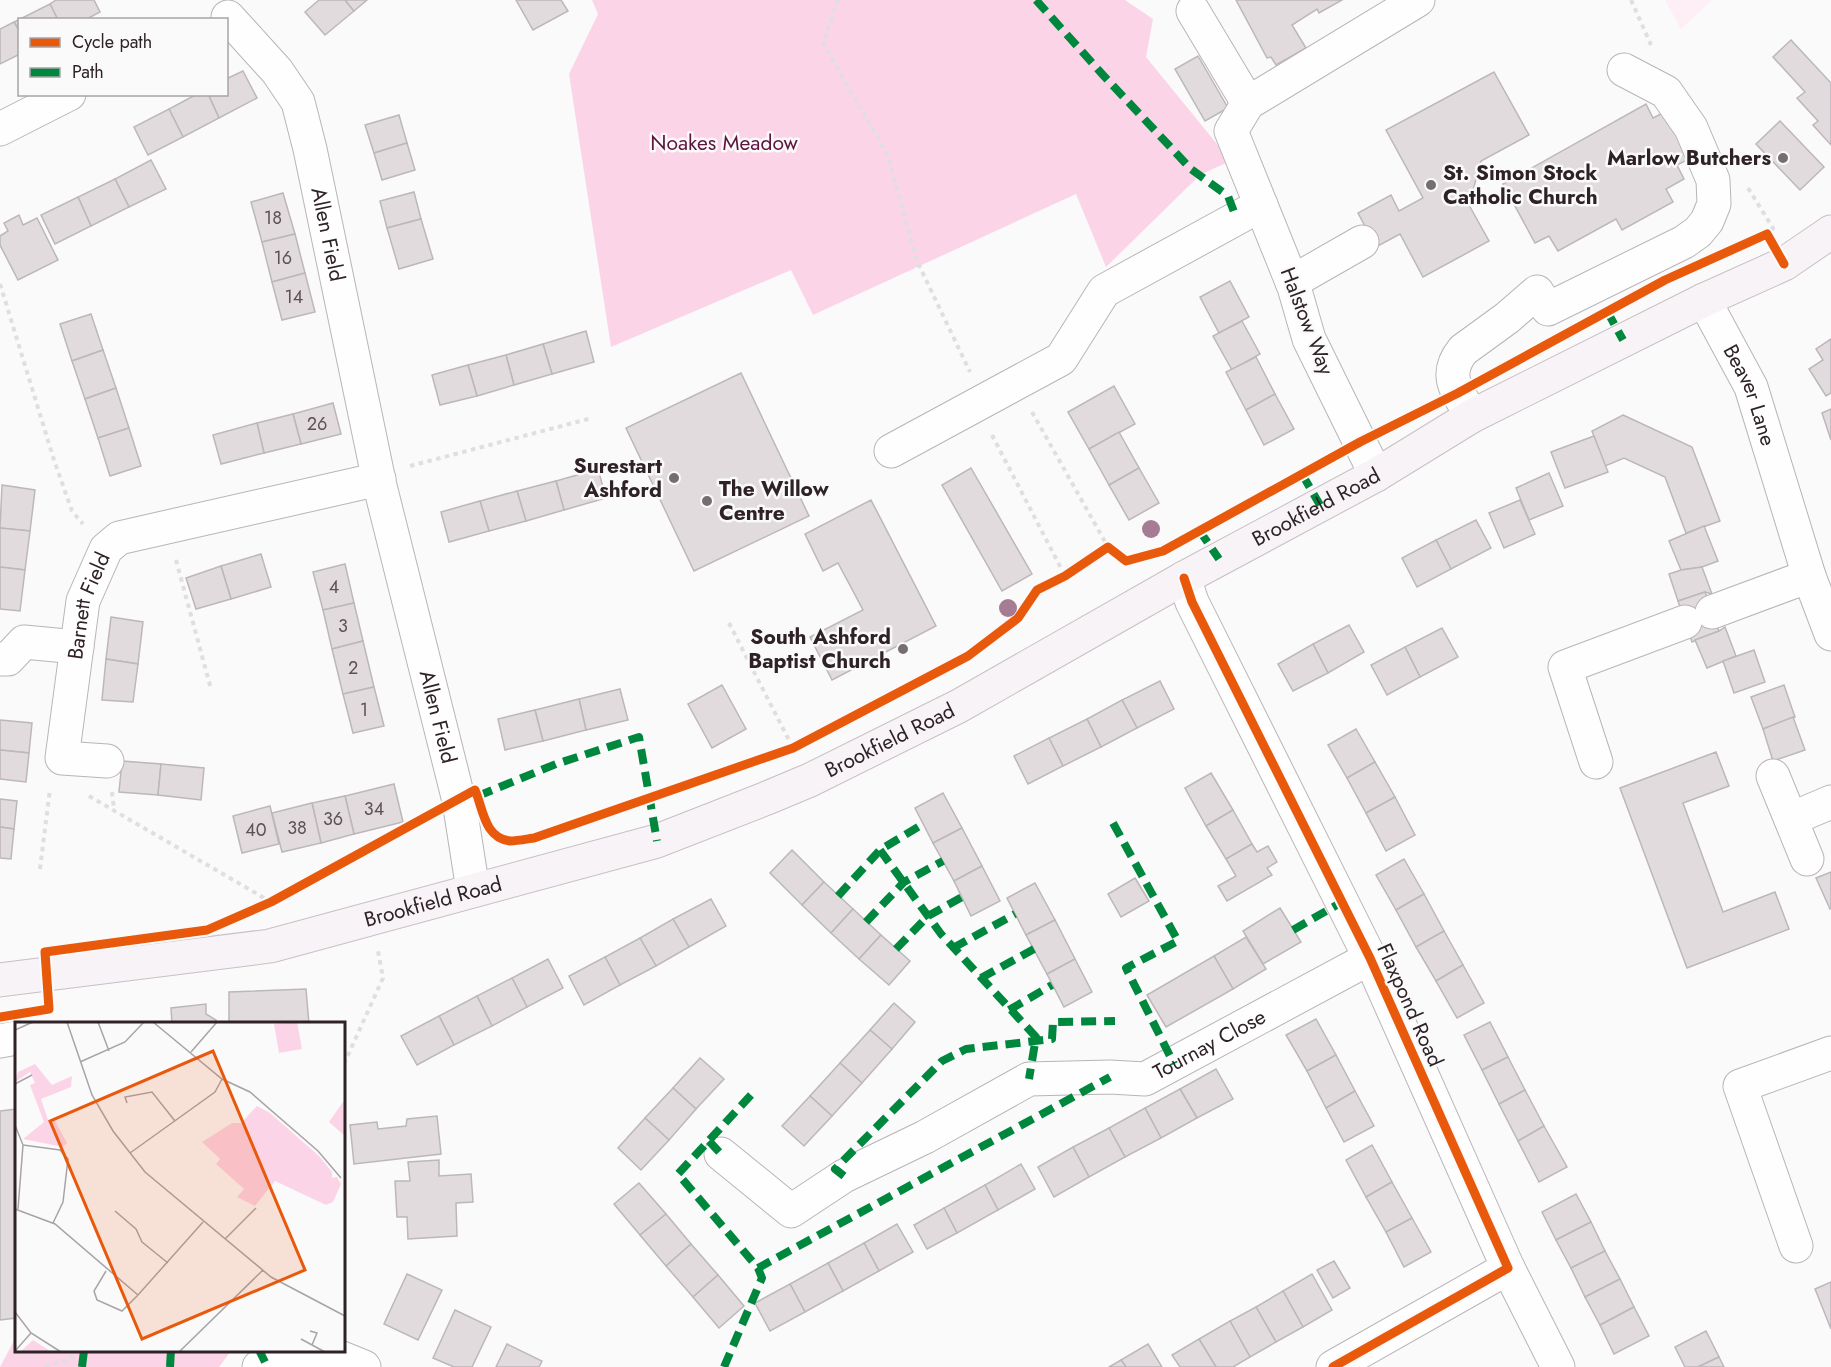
<svg xmlns="http://www.w3.org/2000/svg" width="1831" height="1367" font-family="Jost,sans-serif">
<style>
.built{fill:#fdeff5}
.green{fill:#fcd4e7}
.building{fill:#e2dbde;stroke:#bcb7ba;stroke-width:1.5}
.lines{fill:none;stroke-linecap:round;stroke-linejoin:round}
.minor-casing{stroke:#bab4b7;stroke-width:35}
.major-casing{stroke:#c9bfc4;stroke-width:35}
.path{stroke:#dfdfdf;stroke-width:4;stroke-dasharray:4.5 4.5;stroke-linecap:butt}
.minor{stroke:#fefefe;stroke-width:33}
.major{stroke:#f7f3f6;stroke-width:33}
.quiet{stroke:#00873e;stroke-width:8;stroke-dasharray:15 8;stroke-linecap:butt}
.cycleway-casing{stroke:#fafafa;stroke-width:13}
.cycleway{stroke:#e8590c;stroke-width:9}
.tree{fill:#a57c94}
.poi-dot{fill:#756e71;stroke:#fafafa;stroke-width:2}
.labels{text-anchor:middle;dominant-baseline:central;stroke-width:5;stroke-linejoin:round;paint-order:stroke}
.number-label{font-size:18px;fill:#5b5055}
.park-label{font-size:21px;fill:#5f1540;stroke:#fafafa}
.poi-label{font-size:21px;font-weight:bold;fill:#2e2227;stroke:#fafafa;text-anchor:end}
.street-label{font-size:21px;fill:#2e2227;stroke:#fafafa}
.inset-road{fill:none;stroke:#a8a4a6;stroke-width:1.5}
.view{fill:#e8590c;fill-opacity:0.15;stroke:#e8590c;stroke-width:3}
.inset-edge{fill:none;stroke:#2e2227;stroke-width:3}
</style>
<rect width="100%" height="100%" fill="#fafafa"/>
<path class="built" d="M1665,0H1712L1681,29Z"/>
<g class="green">
<path d="M592,0H1125L1153,19L1146,57L1217,144L1228,162L1200,175L1106,267L1076,194L813,315L791,270L611,347L569,74L598,14Z"/>
<path d="M16,1337V1350L231,1351L219,1367H0Z"/>
</g>
<g class="building">
<path d="M56,0H94L100,12L85,20H58L50,4Z"/>
<path d="M319,0H345L354,11L325,35L305,12Z"/>
<path d="M345,0H367L354,11Z"/>
<path d="M516,0H561L568,11L533,30Z"/>
<path d="M1236,0H1342L1319,13L1317,9L1292,25L1306,48L1276,65L1271,57L1267,58Z"/>
<path d="M50,4L58,20H20V32L14,22Z"/>
<path d="M14,22L20,32V54L0,64V29Z"/>
<path d="M1791,40L1831,83V145L1813,125L1818,121L1797,98L1805,92L1773,57Z"/>
<path d="M1198,56L1228,108L1205,121L1175,69Z"/>
<path d="M243,71L257,98L219,118L208,94H226V79Z"/>
<path d="M1494,72L1529,135L1481,161L1469,205L1489,241L1423,277L1400,234L1376,247L1358,213L1391,195L1399,211L1423,198L1386,130Z"/>
<path d="M197,94H208L219,118L183,137L169,109Z"/>
<path d="M1646,104L1653,118L1667,111L1693,157L1677,165L1684,179L1666,189L1673,202L1622,230L1616,219L1558,251L1549,236L1535,243L1503,184Z"/>
<path d="M169,109L183,137L148,155L134,127Z"/>
<path d="M399,115L407,143L374,153L365,125Z"/>
<path d="M1780,121L1824,167L1800,190L1756,144Z"/>
<path d="M407,143L415,170L382,180L374,153Z"/>
<path d="M151,160L166,189L129,207L115,179Z"/>
<path d="M115,179L129,207L91,226L78,197Z"/>
<path d="M414,192L421,219L387,228L380,201Z"/>
<path d="M283,193L295,234L262,242L251,202Z"/>
<path d="M78,197L91,226L55,244L41,215Z"/>
<path d="M19,215L23,225L37,218L58,260L18,280L0,245V236L8,231L4,223Z"/>
<path d="M421,219L433,259L399,269L387,228Z"/>
<path d="M295,234L305,273L272,282L262,242Z"/>
<path d="M305,273L315,312L282,320L272,282Z"/>
<path d="M1230,281L1249,317L1219,333L1200,297Z"/>
<path d="M91,314L103,350L72,361L60,324Z"/>
<path d="M1242,321L1260,354L1232,370L1213,336Z"/>
<path d="M586,331L594,362L552,374L543,344Z"/>
<path d="M1831,339V393L1826,396L1809,369L1823,360L1816,349Z"/>
<path d="M543,344L552,374L514,385L506,355Z"/>
<path d="M103,350L116,388L85,399L72,361Z"/>
<path d="M506,355L514,385L477,396L468,365Z"/>
<path d="M1256,357L1275,394L1246,410L1226,372Z"/>
<path d="M468,365L477,396L440,405L432,375Z"/>
<path d="M741,373L809,516L694,571L626,428Z"/>
<path d="M1114,386L1135,424L1089,449L1068,412Z"/>
<path d="M116,388L129,428L98,438L85,399Z"/>
<path d="M1275,394L1294,429L1264,445L1246,410Z"/>
<path d="M333,403L341,434L301,444L293,414Z"/>
<path d="M1831,409V440L1822,413Z"/>
<path d="M293,414L301,444L264,453L257,423Z"/>
<path d="M1623,415L1692,447L1720,521L1686,533L1665,477L1624,458L1605,466L1592,431Z"/>
<path d="M257,423L264,453L221,464L213,435Z"/>
<path d="M129,428L141,466L110,476L98,438Z"/>
<path d="M1119,432L1139,468L1109,485L1089,449Z"/>
<path d="M1594,436L1608,472L1565,488L1551,452Z"/>
<path d="M971,468L1032,574L1002,591L942,485Z"/>
<path d="M1139,468L1159,503L1129,520L1109,485Z"/>
<path d="M598,469L606,498L564,510L556,481Z"/>
<path d="M1549,473L1563,506L1529,520L1516,488Z"/>
<path d="M556,481L564,510L526,521L517,491Z"/>
<path d="M2,485L35,490L30,531L0,528Z"/>
<path d="M517,491L526,521L489,531L480,501Z"/>
<path d="M871,500L936,626L832,680L810,637L863,610L838,563L823,571L805,534Z"/>
<path d="M1520,500L1535,534L1504,548L1489,513Z"/>
<path d="M480,501L489,531L449,542L441,512Z"/>
<path d="M1476,520L1491,548L1451,569L1436,540Z"/>
<path d="M1704,526L1718,561L1702,567L1681,570L1669,541Z"/>
<path d="M0,528L30,531L25,570L0,567Z"/>
<path d="M1436,540L1451,569L1417,587L1402,558Z"/>
<path d="M261,554L271,587L231,599L221,566Z"/>
<path d="M345,564L354,603L323,610L313,572Z"/>
<path d="M221,566L231,599L196,609L186,578Z"/>
<path d="M0,567L25,570L20,611L0,609Z"/>
<path d="M1702,567L1712,594L1705,592L1678,601L1669,574L1681,570Z"/>
<path d="M1705,592L1719,631L1692,642L1678,601Z"/>
<path d="M354,603L363,641L332,649L323,610Z"/>
<path d="M111,617L143,622L138,664L106,659Z"/>
<path d="M1349,625L1364,652L1328,673L1313,644Z"/>
<path d="M1725,627L1736,656L1707,668L1695,640L1719,631Z"/>
<path d="M1442,628L1458,657L1420,677L1405,647Z"/>
<path d="M363,641L374,687L343,694L332,649Z"/>
<path d="M1313,644L1328,673L1293,691L1278,664Z"/>
<path d="M1405,647L1420,677L1387,695L1371,665Z"/>
<path d="M1754,650L1765,682L1734,693L1723,661Z"/>
<path d="M106,659L138,664L133,702L102,700Z"/>
<path d="M1160,681L1174,709L1137,728L1122,700Z"/>
<path d="M722,685L746,729L712,748L688,704Z"/>
<path d="M1784,685L1795,717L1763,729L1751,697Z"/>
<path d="M374,687L384,726L353,733L343,694Z"/>
<path d="M620,689L628,720L586,730L579,699Z"/>
<path d="M579,699L586,730L543,741L535,710Z"/>
<path d="M1122,700L1137,728L1101,747L1087,719Z"/>
<path d="M535,710L543,741L505,750L498,719Z"/>
<path d="M1793,717L1805,750L1773,761L1763,729Z"/>
<path d="M1087,719L1101,747L1063,766L1049,738Z"/>
<path d="M0,720L32,723L29,753L0,750Z"/>
<path d="M1356,729L1375,762L1347,778L1328,745Z"/>
<path d="M1049,738L1063,766L1028,784L1014,756Z"/>
<path d="M0,750L29,753L26,782L0,779Z"/>
<path d="M1716,752L1729,786L1683,803L1723,912L1775,892L1789,929L1687,968L1620,788Z"/>
<path d="M122,761L161,764L158,795L119,792Z"/>
<path d="M1375,762L1395,797L1366,813L1347,778Z"/>
<path d="M161,764L204,768L201,800L158,795Z"/>
<path d="M1211,773L1233,810L1206,826L1185,788Z"/>
<path d="M394,784L403,822L354,834L345,796Z"/>
<path d="M943,793L962,828L933,843L915,808Z"/>
<path d="M345,796L354,834L321,843L312,803Z"/>
<path d="M1395,797L1415,835L1386,851L1366,813Z"/>
<path d="M0,799L17,801L14,829L0,827Z"/>
<path d="M312,803L321,843L282,852L272,813Z"/>
<path d="M270,806L279,844L242,853L233,816Z"/>
<path d="M1233,810L1252,844L1226,859L1206,826Z"/>
<path d="M0,827L14,829L11,859L0,858Z"/>
<path d="M962,828L982,866L954,881L933,843Z"/>
<path d="M1252,844L1257,852L1268,846L1277,862L1267,868L1272,875L1227,901L1218,886L1236,876L1226,859Z"/>
<path d="M792,850L824,882L802,905L770,873Z"/>
<path d="M1404,859L1424,894L1396,910L1376,875Z"/>
<path d="M982,866L1000,901L971,916L954,881Z"/>
<path d="M1831,872V908L1830,909L1816,878Z"/>
<path d="M1135,878L1149,901L1121,917L1108,894Z"/>
<path d="M824,882L853,909L831,933L802,905Z"/>
<path d="M1035,883L1055,920L1026,935L1007,898Z"/>
<path d="M1424,894L1444,931L1416,947L1396,910Z"/>
<path d="M711,899L726,926L689,947L673,919Z"/>
<path d="M1280,908L1301,942L1263,964L1243,931Z"/>
<path d="M853,909L881,935L859,959L831,933Z"/>
<path d="M673,919L689,947L656,966L640,938Z"/>
<path d="M1055,920L1075,959L1047,974L1026,935Z"/>
<path d="M1444,931L1463,965L1436,981L1416,947Z"/>
<path d="M881,935L910,961L889,985L859,959Z"/>
<path d="M1246,937L1266,969L1233,989L1214,956Z"/>
<path d="M640,938L656,966L620,985L605,957Z"/>
<path d="M1214,956L1233,989L1166,1027L1147,995Z"/>
<path d="M605,957L620,985L584,1005L569,976Z"/>
<path d="M548,959L563,988L527,1007L512,978Z"/>
<path d="M1075,959L1092,992L1064,1007L1047,974Z"/>
<path d="M1463,965L1484,1003L1457,1018L1436,981Z"/>
<path d="M512,978L527,1007L492,1026L477,996Z"/>
<path d="M306,989L309,1024H229V992Z"/>
<path d="M477,996L492,1026L454,1045L439,1016Z"/>
<path d="M894,1003L915,1022L892,1049L870,1030Z"/>
<path d="M206,1004V1014L216,1020L217,1024H172L171,1008Z"/>
<path d="M439,1016L454,1045L417,1065L401,1036Z"/>
<path d="M1316,1019L1336,1055L1307,1071L1286,1035Z"/>
<path d="M1490,1022L1508,1057L1482,1070L1464,1035Z"/>
<path d="M870,1030L892,1049L862,1083L840,1063Z"/>
<path d="M1336,1055L1355,1091L1326,1108L1307,1071Z"/>
<path d="M1508,1057L1525,1090L1499,1104L1482,1070Z"/>
<path d="M700,1058L724,1079L696,1109L673,1088Z"/>
<path d="M840,1063L862,1083L832,1116L810,1096Z"/>
<path d="M1216,1069L1233,1099L1197,1118L1180,1089Z"/>
<path d="M673,1088L696,1109L669,1140L645,1118Z"/>
<path d="M1180,1089L1197,1118L1161,1138L1145,1108Z"/>
<path d="M1525,1090L1544,1126L1518,1141L1499,1104Z"/>
<path d="M1355,1091L1374,1126L1344,1142L1326,1108Z"/>
<path d="M810,1096L832,1116L804,1146L782,1126Z"/>
<path d="M1145,1108L1161,1138L1125,1157L1109,1128Z"/>
<path d="M16,1109V1318L0,1320V1111Z"/>
<path d="M437,1116L441,1154L354,1164L350,1125L377,1122L378,1129L406,1126L407,1119Z"/>
<path d="M645,1118L669,1140L641,1170L618,1148Z"/>
<path d="M1544,1126L1567,1167L1539,1182L1518,1141Z"/>
<path d="M1109,1128L1125,1157L1089,1177L1073,1147Z"/>
<path d="M1372,1145L1392,1182L1366,1197L1346,1160Z"/>
<path d="M1073,1147L1089,1177L1054,1197L1038,1167Z"/>
<path d="M439,1160V1176L471,1174L473,1202L456,1203L457,1236L408,1239L407,1217H397L395,1181H410L408,1162Z"/>
<path d="M1021,1164L1035,1189L998,1210L985,1185Z"/>
<path d="M1392,1182L1412,1218L1386,1232L1366,1197Z"/>
<path d="M639,1183L666,1214L640,1235L614,1204Z"/>
<path d="M985,1185L998,1210L957,1233L944,1208Z"/>
<path d="M1576,1194L1591,1222L1556,1240L1542,1212Z"/>
<path d="M944,1208L957,1233L927,1249L914,1225Z"/>
<path d="M666,1214L691,1244L666,1266L640,1235Z"/>
<path d="M1412,1218L1431,1252L1404,1267L1386,1232Z"/>
<path d="M1591,1222L1605,1251L1571,1268L1556,1240Z"/>
<path d="M897,1224L913,1252L879,1271L864,1243Z"/>
<path d="M864,1243L879,1271L843,1291L828,1263Z"/>
<path d="M691,1244L718,1275L693,1297L666,1266Z"/>
<path d="M1605,1251L1620,1279L1585,1297L1571,1268Z"/>
<path d="M1334,1261L1350,1288L1333,1298L1317,1270Z"/>
<path d="M828,1263L843,1291L805,1312L790,1284Z"/>
<path d="M407,1274L442,1290L418,1340L384,1324Z"/>
<path d="M1312,1274L1332,1310L1303,1327L1283,1291Z"/>
<path d="M718,1275L744,1306L719,1328L693,1297Z"/>
<path d="M1620,1279L1634,1307L1600,1325L1585,1297Z"/>
<path d="M1831,1282V1329L1815,1289Z"/>
<path d="M790,1284L805,1312L770,1331L755,1303Z"/>
<path d="M1283,1291L1303,1327L1276,1342L1256,1307Z"/>
<path d="M1256,1307L1276,1342L1250,1357L1230,1321Z"/>
<path d="M1634,1307L1649,1336L1614,1354L1600,1325Z"/>
<path d="M455,1310L491,1327L472,1367H454L433,1358Z"/>
<path d="M1230,1321L1250,1357L1233,1367H1216L1199,1339Z"/>
<path d="M1706,1331L1719,1357L1698,1367H1685L1675,1347Z"/>
<path d="M1199,1339L1216,1367H1180L1172,1355Z"/>
<path d="M507,1344L542,1361L539,1367H496Z"/>
<path d="M1148,1344L1162,1367H1126L1121,1360Z"/>
<path d="M1719,1357L1724,1367H1698Z"/>
<path d="M1121,1360L1126,1367H1109Z"/>
</g>
<g class="lines">
<g class="minor-casing">
<g id="minor">
<path d="M1193,11L1248,103"/>
<path id="s1" d="M228,17L277,71L298,102L310,149L380,486L459,801L473,890"/>
<path d="M0,129L69,94"/>
<path d="M1292,282L1362,242"/>
<path id="s2" d="M1704,300L1751,387L1809,576L1831,634"/>
<path d="M1472,416C1458,392 1442,376 1463,350L1507,318L1537,292L1548,309L1684,242L1698,232L1707,221L1714,204L1713,180L1691,128L1666,92L1624,70"/>
<path d="M891,451L1061,359L1104,291L1261,205"/>
<path d="M1376,475L1309,339L1294,287L1231,131L1248,103L1418,0"/>
<path d="M1184,578L1192,602L1370,958L1508,1268L1333,1367"/>
<path d="M1712,612L1809,576"/>
<path d="M0,659H8L24,642L77,647"/>
<path id="s3" d="M107,761L62,758L83,601L106,549L119,538L379,479"/>
<path d="M1596,762L1565,667L1685,622"/>
<path d="M1773,776L1807,859"/>
<path d="M1791,819L1831,802"/>
<path d="M0,1041L16,1038"/>
<path id="s4" d="M721,1154L791,1211L844,1176L925,1137L1029,1079L1110,1077L1145,1079L1370,958"/>
<path d="M1796,1246L1740,1086L1831,1053"/>
<path d="M1508,1268L1558,1367"/>
<path d="M259,1367L265,1362L332,1354L364,1367"/>
</g>
</g>
<g class="major-casing">
<g id="major">
<path id="s5" d="M0,980L270,946L657,841L767,798L810,780L959,706L1184,578L1376,475L1472,416L1704,300L1784,264L1831,232"/>
</g>
</g>
<g class="path">
<path d="M838,0L823,43L888,156L917,261L970,372"/>
<path d="M1631,0L1651,45"/>
<path d="M1748,188L1773,228L1772,230"/>
<path d="M0,284L54,460L72,511L83,524"/>
<path d="M1032,412L1108,547"/>
<path d="M992,435L1065,576"/>
<path d="M410,466L592,418"/>
<path d="M176,560L211,689"/>
<path d="M729,623L794,750"/>
<path d="M112,792L114,809"/>
<path d="M89,796L271,902"/>
<path d="M40,869L50,789"/>
<path d="M344,1064L383,978L378,951"/>
<path d="M45,1367L67,1360L84,1350"/>
</g>
<use href="#minor" class="minor"/>
<use href="#major" class="major"/>
<g class="quiet">
<path d="M1036,0L1103,75L1191,169L1228,196L1236,217"/>
<path d="M1607,311L1623,340"/>
<path d="M1302,474L1320,505"/>
<path d="M1199,530L1219,559"/>
<path d="M478,796L556,764L639,737L657,841"/>
<path d="M1113,823L1178,941L1126,968L1174,1064"/>
<path d="M880,850L941,934L1036,1037L1029,1079"/>
<path d="M838,896L880,850L923,824"/>
<path d="M866,922L904,882L943,861"/>
<path d="M1293,930L1342,902"/>
<path d="M953,948L1015,914"/>
<path d="M896,949L928,916L962,897"/>
<path d="M981,978L1034,949"/>
<path d="M1009,1010L1052,985"/>
<path d="M751,1095L678,1174L758,1268L1110,1077"/>
<path d="M709,1141L721,1154"/>
<path d="M844,1176L835,1169L942,1061L966,1049L1052,1039L1053,1022L1115,1021"/>
<path d="M259,1350L265,1362"/>
<path d="M82,1367L84,1351"/>
<path d="M170,1367L171,1350"/>
<path d="M724,1367L762,1278L758,1268"/>
</g>
<g class="cycleway-casing">
<g id="cycleway">
<path d="M1184,578L1192,602L1370,958L1508,1268L1333,1367"/>
<path d="M0,1017L49,1009L45,952L207,930L271,902L475,790C483,808 484,838 510,841C517,841 527,839 534,838L793,748L968,656L1018,618L1037,590L1065,576L1108,547L1126,561L1163,551L1360,442L1458,393L1665,280L1767,234L1784,264"/>
</g>
</g>
<use href="#cycleway" class="cycleway"/>
</g>
<g class="tree">
<circle cx="1151" cy="529" r="9"/>
<circle cx="1008" cy="608" r="9"/>
</g>
<g class="poi-dot">
<circle cx="1783" cy="158" r="6"/>
<circle cx="1431" cy="185" r="6"/>
<circle cx="674" cy="478" r="6"/>
<circle cx="707" cy="501" r="6"/>
<circle cx="903" cy="649" r="6"/>
</g>
<g class="labels">
<g class="number-label">
<text x="273" y="218">18</text>
<text x="283" y="258">16</text>
<text x="294" y="297">14</text>
<text x="317" y="424">26</text>
<text x="334" y="587">4</text>
<text x="343" y="626">3</text>
<text x="353" y="668">2</text>
<text x="364" y="710">1</text>
<text x="374" y="809">34</text>
<text x="333" y="819">36</text>
<text x="297" y="828">38</text>
<text x="256" y="830">40</text>
</g>
<g class="park-label">
<text x="724" y="143">Noakes Meadow</text>
</g>
<g class="poi-label">
<text x="1771" y="158">Marlow Butchers</text>
<text x="1443" y="173" text-anchor="start">St. Simon Stock<tspan x="1443" dy="24">Catholic Church</tspan></text>
<text x="662" y="466">Surestart<tspan x="662" dy="24">Ashford</tspan></text>
<text x="719" y="489" text-anchor="start">The Willow<tspan x="719" dy="24">Centre</tspan></text>
<text x="891" y="637">South Ashford<tspan x="891" dy="24">Baptist Church</tspan></text>
</g>
<g class="street-label">
<text stroke="none"><textPath href="#s1" startOffset="246">Allen Field</textPath></text>
<text transform="translate(1307 321) rotate(69)">Halstow Way</text>
<text stroke="none"><textPath href="#s2" startOffset="106">Beaver Lane</textPath></text>
<text stroke="none"><textPath href="#s5" startOffset="1413">Brookfield Road</textPath></text>
<text stroke="none"><textPath href="#s3" startOffset="200">Barnett Field</textPath></text>
<text stroke="none"><textPath href="#s1" startOffset="741">Allen Field</textPath></text>
<text stroke="none"><textPath href="#s5" startOffset="927">Brookfield Road</textPath></text>
<text stroke="none"><textPath href="#s5" startOffset="441">Brookfield Road</textPath></text>
<text transform="translate(1410 1005) rotate(66)">Flaxpond Road</text>
<text stroke="none"><textPath href="#s4" startOffset="552">Tournay Close</textPath></text>
</g>
</g>
<g transform="translate(15 1022)">
<rect width="330" height="330" fill="#fafafa"/>
<path d="M282,0L287,27L264,31L259,2ZM20,42L37,63L57,54L56,65L26,77L33,98L40,99L52,121L48,125L8,117L29,100L15,63L20,61L15,50L0,60L3,50ZM330,77V114L314,100ZM242,84L255,91L304,134L317,150V156L322,155L326,162L318,180L311,183L260,159L240,184L222,175L229,167L201,142L205,137L187,120L217,101H226ZM18,318L35,329V330H5Z" fill="#fcd4e7"/>
<path class="inset-road" d="M52,0L77,73L98,109L130,150L256,255L330,294M83,0L94,29M138,0L207,57L235,70L303,129L326,156M0,8L18,0M176,30L202,0M65,40L110,20L129,0M0,62L17,53M112,81L110,75L137,70L160,99M0,103L8,123L3,187M8,123L45,128L53,137L48,180L38,201M115,131L200,70L207,57M0,187L40,202L123,273L188,200M100,189L121,207L127,220L153,241M210,217L241,186M91,249L79,269L82,278L107,289L123,273M0,290L16,311L46,330M295,309L302,311L297,323M286,317L310,330M0,329L16,311M164,330L248,248"/>
<path class="view" d="M198,29L290,248L127,317L35,99Z"/>
<rect width="330" height="330" class="inset-edge"/>
</g>
<rect x="18" y="18" width="210" height="78" fill="#fafafa" stroke="#a8a4a6" stroke-width="1.5"/>
<rect x="30" y="38" width="30" height="9" fill="#e8590c" stroke="#a8a4a6" stroke-width="1.5"/>
<text x="72" y="48" font-size="18" fill="#2e2227">Cycle path</text>
<rect x="30" y="68" width="30" height="9" fill="#00873e" stroke="#a8a4a6" stroke-width="1.5"/>
<text x="72" y="78" font-size="18" fill="#2e2227">Path</text>
</svg>
